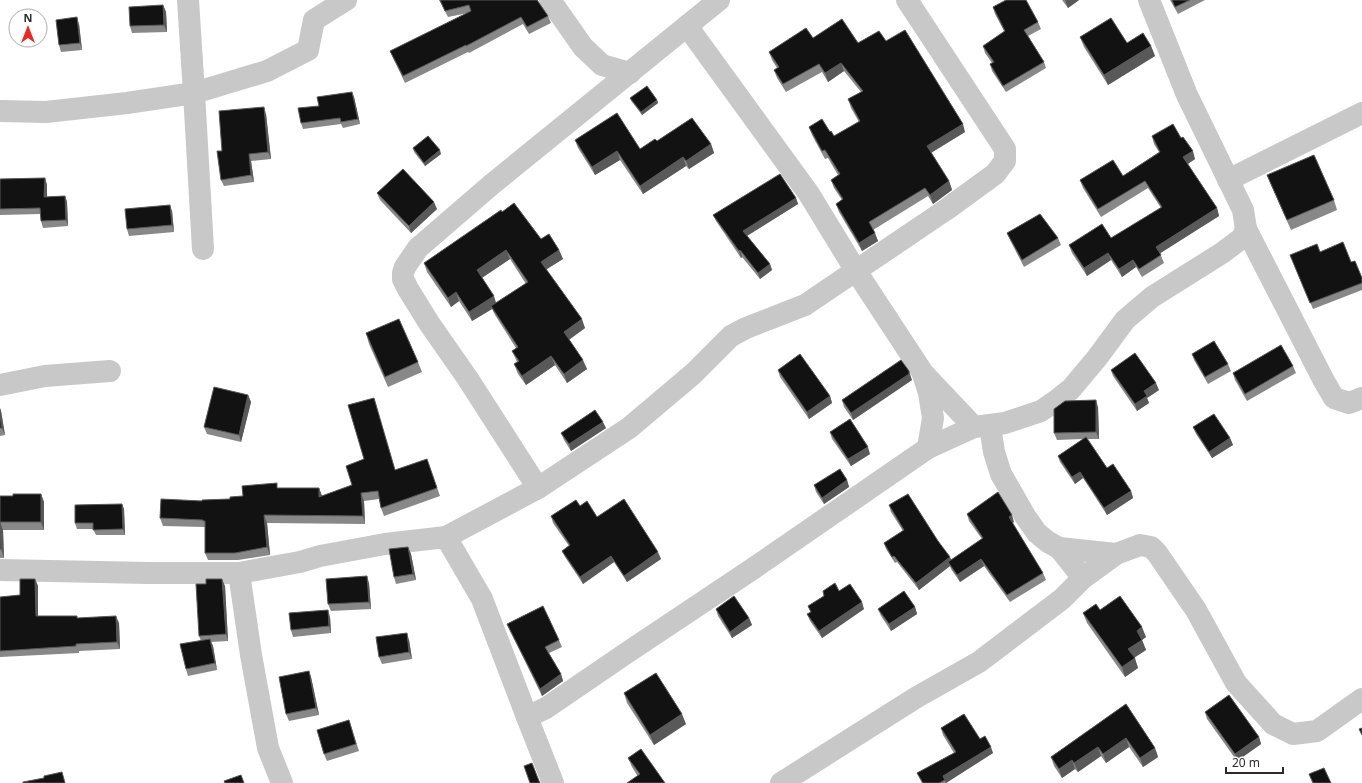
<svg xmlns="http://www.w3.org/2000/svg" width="1362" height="783" font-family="'Noto Sans',sans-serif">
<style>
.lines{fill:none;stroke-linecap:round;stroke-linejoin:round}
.minor{stroke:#c8c8c8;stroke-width:22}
.wall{fill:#888;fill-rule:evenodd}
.shaded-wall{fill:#595959}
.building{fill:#121212;stroke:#595959}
</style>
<rect width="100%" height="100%" fill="#fff"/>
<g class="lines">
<g class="minor">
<path d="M550,0L583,47L602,65L630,73"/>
<path d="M687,26L809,194L856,271L923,373L974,427"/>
<path d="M0,111L46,112L127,103L194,93L188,0"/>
<path d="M1228,180L1362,113"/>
<path d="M1246,229L1324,381L1334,398L1349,403L1362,398"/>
<path d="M203,249L194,93L267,71L308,50L314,20L346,0"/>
<path d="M923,374L929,393L933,418L928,448"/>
<path d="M0,385L45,376L110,371"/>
<path d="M990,426L994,452L1001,474L1025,516L1037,533L1048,542L1059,548L1083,578"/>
<path d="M538,488L468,379L429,323L408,289L403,279V273L405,267L418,248L491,185L719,0"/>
<path d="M446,537L482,599L527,717L546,708L628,652L754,568L928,448L974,427L1005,423L1041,411L1057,400L1071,389L1097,358L1125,320L1152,297L1222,253L1242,238L1246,229L1243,210L1187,95L1149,0"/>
<path d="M1059,548L1116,554"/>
<path d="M0,570L149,573H239L300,562L320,556L385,544L446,537L538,488L629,428L693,374L731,336L746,328L805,305L947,209L995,174L1005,161V149L907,0"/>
<path d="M239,573L251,655L268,748L282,783"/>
<path d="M527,717L553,783"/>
<path d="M781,783L917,697L979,662L1062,599L1083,578L1116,554L1140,545L1151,547L1157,553L1196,610L1236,683L1273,724L1293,734L1317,731L1362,699"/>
</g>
</g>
<g class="wall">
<path d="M439,0H538V1L548,16L551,23L529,34L523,24L469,53L468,52L405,83L393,58L390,51L468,13L448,17Z"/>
<path d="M1062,0H1079L1068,8Z"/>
<path d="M1170,0H1205L1178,14Z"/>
<path d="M163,5L166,12L167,32L132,33L130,26Z"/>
<path d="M993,7L1038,22L1041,29L1028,36L1044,62L1046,68L1006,92L992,71L990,64L992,63L985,53L983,46L1004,31L995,14Z"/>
<path d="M79,24L82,50L61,52L59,45Z"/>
<path d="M1080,37L1151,46L1155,56L1108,85L1084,47Z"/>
<path d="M813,38L858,43L886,41L965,132L931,153L949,181L952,190L933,204L928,196L873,230L878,241L862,251L839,212L836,204L842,200L834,188L831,180L838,175L828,158L825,159L812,135L809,127L830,132L834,136L859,122L851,108L848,99L861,92L844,71L828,82L822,72L786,92L777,78L774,70L777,68L772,60L769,52Z"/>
<path d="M354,97L360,124L343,128L341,124L303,129L301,123L319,106Z"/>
<path d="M630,98L657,100L658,103L642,115L632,102Z"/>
<path d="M266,114L271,159L251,161L254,182L224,186L221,180L222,151Z"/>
<path d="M1152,136L1181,138L1195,159L1188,164L1217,208L1219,216L1160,253L1164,263L1142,277L1136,267L1122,277L1111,260L1087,276L1072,253L1069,245L1111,238L1161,208L1148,188L1101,217L1083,188L1080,180L1123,176L1159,152L1154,144Z"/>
<path d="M575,140L640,149L657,141L711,144L714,153L689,169L686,166L643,194L620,160L595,175L578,148Z"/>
<path d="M413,148L441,154L425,166L414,152Z"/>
<path d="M1267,175L1334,200L1337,210L1291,230L1271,185Z"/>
<path d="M45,178L47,185V197L65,196L67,202L68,226L43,228L41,221V214L0,215V179Z"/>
<path d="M377,193L437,209L411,233L380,200Z"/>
<path d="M796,198L798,204L747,236L770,264L772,270L760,279L742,257L741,258L716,221L713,215Z"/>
<path d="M172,211L174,232L129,236L127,229Z"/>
<path d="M502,212L541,239L559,250L563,259L546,269L585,328L569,340L587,369L567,383L555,365L526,385L518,374L514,364L517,362L512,351L516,348L495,315L492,309L472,321L459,301L451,307L427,272L424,263ZM510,259L526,284L496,303L482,278Z"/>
<path d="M1007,233L1058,238L1061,245L1024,267L1010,240Z"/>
<path d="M1320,252L1362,278V290L1313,309L1290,255Z"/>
<path d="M366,333L418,362L422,372L388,387L369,344Z"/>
<path d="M1192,354L1228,364L1231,371L1208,384L1194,360Z"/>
<path d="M1293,366L1296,373L1247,401L1235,380L1233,373Z"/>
<path d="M778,370L830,396L832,403L809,419L780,377Z"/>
<path d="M1111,370L1159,390L1147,398L1149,403L1137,411L1113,376Z"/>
<path d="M912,380L853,420L844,407L842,400Z"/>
<path d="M248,395L251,402L241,442L207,434L204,427Z"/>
<path d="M376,406L395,470L427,459L440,496L384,516L381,508L379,499L364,501L365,524L267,523L270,555L238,560H208L205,553V527L163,526L160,518L202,501L230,499L279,488H319L322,496L352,485L364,459Z"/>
<path d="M1098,407L1099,439H1088L1107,468L1131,491L1133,498L1107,515L1083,478L1075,484L1060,462L1058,456L1083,439L1057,440L1054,433Z"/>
<path d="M0,408L1,411L5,435L0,436Z"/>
<path d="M1193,427L1230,438L1233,445L1212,458L1196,434Z"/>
<path d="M606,428L571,451L564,440L561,433Z"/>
<path d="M830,432L870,454L851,466L832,439Z"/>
<path d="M847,480L849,487L824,504L816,492L814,485Z"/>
<path d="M41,494L44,502V530H3L4,558H0V496H13Z"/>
<path d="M122,504L124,509L125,535H96L93,529H77L75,523Z"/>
<path d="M889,505L938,541L951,560L982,539L969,521L967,514L1014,522L1012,523L1043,573L1046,580L1010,602L984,566L960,582L951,569L950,566L919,590L897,562L895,563L886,549L884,543L903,531L891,512Z"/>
<path d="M580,506L597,517L661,559L627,582L614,562L583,584L565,557L562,551L569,546L553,523L551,516Z"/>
<path d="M408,547L411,554L416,580L396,584L394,577Z"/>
<path d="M35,579L38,586V616L77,618L119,623L120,649L79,651V653L0,657V597L20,595Z"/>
<path d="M369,583L371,609L331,611L328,604Z"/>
<path d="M225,586L228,641L211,642L213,646L217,670L188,676L186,669L201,641L199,636Z"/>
<path d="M839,591L864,609L822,638L810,621L807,614L811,612L808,606Z"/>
<path d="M915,607L917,614L891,631L881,616L878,609Z"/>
<path d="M716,609L749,618L752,625L732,638L718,616Z"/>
<path d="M1100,610L1146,637L1142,640L1146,650L1134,658L1138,668L1125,677L1087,623L1083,613Z"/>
<path d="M330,617L331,633L293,637L291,630Z"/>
<path d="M507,624L559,640L562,647L549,653L561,674L563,681L542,696L510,631Z"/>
<path d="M409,640L412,659L382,664L379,657Z"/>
<path d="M309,671L311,677L319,715L289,721L286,714Z"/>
<path d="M624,693L686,724L654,745L627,703Z"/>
<path d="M1126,704L1155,748L1158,757L1143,767L1129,747L1106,763L1101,756L1078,772L1075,769L1062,778L1054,766L1051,757Z"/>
<path d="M1205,712L1259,737L1261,744L1237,761L1207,719Z"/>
<path d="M349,720L359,751L327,761L324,754Z"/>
<path d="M941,728L980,739L993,753L946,783H922L917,773L954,753L943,735Z"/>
<path d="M628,758L665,783L637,775L632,767Z"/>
</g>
<g class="shaded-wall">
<path d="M1065,0H1079L1068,8Z"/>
<path d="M163,5L166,12L167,32L164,25Z"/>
<path d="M77,17L79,24L82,50L80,43Z"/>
<path d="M1151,46L1155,56L1108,85L1104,75Z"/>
<path d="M841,63L844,71L828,82L825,73Z"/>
<path d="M352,92L354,97L360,124L358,119Z"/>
<path d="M657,100L658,103L642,115L641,112Z"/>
<path d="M264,107L266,114L271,159L268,152Z"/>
<path d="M963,124L965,132L929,154L927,146Z"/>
<path d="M711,144L714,153L689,169L686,161Z"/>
<path d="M440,150L441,154L425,166L424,163Z"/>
<path d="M617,151L620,160L595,175L592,167Z"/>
<path d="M1193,151L1195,159L1186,165L1183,157Z"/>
<path d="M249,154L251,161L254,182L251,175Z"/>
<path d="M683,157L686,166L643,194L640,186Z"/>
<path d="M45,178L47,185V203L44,197Z"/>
<path d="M949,181L952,190L933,204L930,195Z"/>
<path d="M65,196L67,202L68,226L66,220Z"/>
<path d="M796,198L798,204L745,237L743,231Z"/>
<path d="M434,202L437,209L411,233L409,226Z"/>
<path d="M170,205L172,211L174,232L172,225Z"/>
<path d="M1217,208L1219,216L1159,254L1156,247Z"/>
<path d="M875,233L878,241L862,251L859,243Z"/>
<path d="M506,250L510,259L480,279L477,270Z"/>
<path d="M559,250L563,259L544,271L541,262Z"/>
<path d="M740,250L742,257L741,258L739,251Z"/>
<path d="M1108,253L1111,260L1087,276L1084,268Z"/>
<path d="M1133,260L1136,267L1122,277L1119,269Z"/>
<path d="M770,264L772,270L760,279L758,273Z"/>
<path d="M456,292L459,301L451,307L448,298Z"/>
<path d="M494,296L497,306H491L492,309L472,321L469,312Z"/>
<path d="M582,319L585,328L567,341L564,332Z"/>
<path d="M551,356L555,365L526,385L522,376Z"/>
<path d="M583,360L587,369L567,383L564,374Z"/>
<path d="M909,371L912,380L853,420L851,413Z"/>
<path d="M1156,383L1159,390L1147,398L1149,403L1137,411L1135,404L1144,391Z"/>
<path d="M248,395L251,402L241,442L239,435Z"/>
<path d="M830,396L832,403L809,419L807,412Z"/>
<path d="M1096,400L1098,407L1099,439L1096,432Z"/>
<path d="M0,408L1,411L5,435L2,428L0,414Z"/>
<path d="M603,422L606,428L571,451L569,444Z"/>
<path d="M1230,438L1233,445L1212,458L1209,452Z"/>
<path d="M868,447L870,454L851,466L848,459Z"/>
<path d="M1080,472L1083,478L1075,484L1072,477Z"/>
<path d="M847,480L849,487L824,504L822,498Z"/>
<path d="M319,488L322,496L319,497Z"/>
<path d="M1131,491L1133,498L1107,515L1104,508Z"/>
<path d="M361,493L364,501L365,524L363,516Z"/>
<path d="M41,494L44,502V530L41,522Z"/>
<path d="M122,504L124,509L125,535L123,529Z"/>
<path d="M264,515L267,523L270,555L267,547Z"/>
<path d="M1012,515L1014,522L1011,524L1009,517Z"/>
<path d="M0,522L3,530L4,558L1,549Z"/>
<path d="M408,547L411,554L416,580L413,574Z"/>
<path d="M658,552L661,559L627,582L624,576Z"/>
<path d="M611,556L614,562L583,584L580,577Z"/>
<path d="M950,557L953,563L948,562L950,566L919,590L916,583Z"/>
<path d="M981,559L984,566L960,582L957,575Z"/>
<path d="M367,576L369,583L371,609L369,602Z"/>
<path d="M35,579L38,586V623L36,616Z"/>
<path d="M222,579L225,586L228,641L226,634Z"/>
<path d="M862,602L864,609L822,638L819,631Z"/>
<path d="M915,607L917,614L891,631L889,624Z"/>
<path d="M328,610L330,617L331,633L329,626Z"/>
<path d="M116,616L119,623L120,649L117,642Z"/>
<path d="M749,618L752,625L732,638L730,632Z"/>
<path d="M1142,627L1146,637L1142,640L1146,650L1132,659L1128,649L1137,631Z"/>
<path d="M407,633L409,640L412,659L409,652Z"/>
<path d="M210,639L213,646L217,670L215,663Z"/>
<path d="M1135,658L1138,668L1125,677L1122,667Z"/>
<path d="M309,671L311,677L319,715L316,708Z"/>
<path d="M561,674L563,681L542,696L540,689Z"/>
<path d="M682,714L686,724L654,745L650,735Z"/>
<path d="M1259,737L1261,744L1237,761L1235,754Z"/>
<path d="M1126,738L1129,747L1106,763L1103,754Z"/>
<path d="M991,747L993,753L946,783L943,776Z"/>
<path d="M1098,747L1101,756L1078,772L1074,763Z"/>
<path d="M1155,748L1158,757L1143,767L1140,758Z"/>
<path d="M1072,760L1075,769L1062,778L1059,769Z"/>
</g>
<g class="building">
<path d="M440,0H537L548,16L527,27L521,17L466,46V45L403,76L390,51L471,11L469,5L445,11Z"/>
<path d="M1006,0H1026L1038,22L1024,30L1044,62L1003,86L990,64L994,62L983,46L1005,31L993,7Z"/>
<path d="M1172,0H1190L1175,7Z"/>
<path d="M163,5L164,25L130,26L129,7Z"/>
<path d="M77,17L80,43L59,45L56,20Z"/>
<path d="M1111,18L1127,43L1143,33L1151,46L1104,75L1080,37Z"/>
<path d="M842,19L858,43L879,31L886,41L905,30L963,124L927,146L949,181L930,195L925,188L869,222L875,233L859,243L836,204L843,199L831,180L840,174L825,150L822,151L809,127L822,119L830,132L831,131L834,136L860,121L848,99L863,91L841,63L825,73L819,64L783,84L774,70L779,67L769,52L806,28L813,38Z"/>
<path d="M647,86L657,100L641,112L630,98Z"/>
<path d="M352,92L358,119L341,122L340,118L301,123L298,108L319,106L317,97Z"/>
<path d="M264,107L268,152L249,154L251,175L221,180L217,151H222L219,111Z"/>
<path d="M617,113L640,149L655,139L657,141L692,118L711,144L686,161L683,157L640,186L617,151L592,167L575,140Z"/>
<path d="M1173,124L1181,138L1183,137L1193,151L1183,157L1217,208L1156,247L1161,255L1139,269L1133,260L1119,269L1108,253L1084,268L1069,245L1102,224L1111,238L1162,207L1145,181L1098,209L1080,180L1113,160L1123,176L1160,152L1152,136Z"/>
<path d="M428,136L440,150L424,163L413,148Z"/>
<path d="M1314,155L1334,200L1287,220L1267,175Z"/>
<path d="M403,169L434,202L409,226L377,193Z"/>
<path d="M780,174L796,198L743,231L770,264L758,273L740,250L739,251L713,215Z"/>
<path d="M45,178L44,197L65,196L66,220L41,221L40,208L0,209V179Z"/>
<path d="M514,203L541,239L549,234L559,250L541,262L582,319L564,332L583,360L564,374L551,356L522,376L514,364L519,361L512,351L518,347L491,306L528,282L506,250L477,270L494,296L469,312L456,292L448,298L424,263L501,210L502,212Z"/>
<path d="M170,205L172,225L127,229L125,209Z"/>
<path d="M1040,214L1058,238L1022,260L1007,233Z"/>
<path d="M1343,242L1351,262L1355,261L1362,278V283L1310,303L1290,255L1317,244L1320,252Z"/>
<path d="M399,319L418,362L385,377L366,333Z"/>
<path d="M1214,341L1228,364L1205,377L1192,354Z"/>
<path d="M1281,345L1293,366L1245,394L1233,373Z"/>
<path d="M1135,353L1156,383L1144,391L1147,396L1135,404L1111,370Z"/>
<path d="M800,354L830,396L807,412L778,370Z"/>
<path d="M901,360L909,371V374L851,413L842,400Z"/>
<path d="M214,387L248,395L239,435L204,427Z"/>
<path d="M374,398L395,470L427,459L437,488L381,508L378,491L361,493L363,516L264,515L267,547L235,553H205V521H203V520L160,518L161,499L202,501V500L230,499V497L243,496L242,486L277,483V488H319V497L352,485L346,466L364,459L348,405Z"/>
<path d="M1096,400V432L1054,433V409L1065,401Z"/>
<path d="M595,410L603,422L569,444L561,433Z"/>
<path d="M0,414L2,428H0Z"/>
<path d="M1214,414L1230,438L1209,452L1193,427Z"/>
<path d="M850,419L868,447L848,459L830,432Z"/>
<path d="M1086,437L1107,468L1113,464L1131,491L1104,508L1080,472L1072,477L1058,456Z"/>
<path d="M840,469L847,480L822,498L814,485Z"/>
<path d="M998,492L1012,515L1009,517L1043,573L1007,595L981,559L957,575L948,562L983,538L967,514Z"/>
<path d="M13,494H41V522H0L1,549H0V496H13Z"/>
<path d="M908,494L938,541L950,557L916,583L894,556L892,557L884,543L904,530L889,505Z"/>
<path d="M624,499L658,552L624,576L611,556L580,577L562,551L570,545L551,516L576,500L580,506L587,501L597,517Z"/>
<path d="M122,504L123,529L93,530V523H75V505Z"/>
<path d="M408,547L413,574L394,577L389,549Z"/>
<path d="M367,576L369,602L328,604L326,579Z"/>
<path d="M20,579H35L36,616H77V618L116,616L117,642L76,644V646L0,651V597L20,595Z"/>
<path d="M206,579H222L226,634L199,636L196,584H206Z"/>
<path d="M835,583L839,591L850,584L862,602L819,631L807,614L811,612L808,606L824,596L823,591Z"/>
<path d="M904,591L915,607L889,624L878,609Z"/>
<path d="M734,596L749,618L730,632L716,609Z"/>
<path d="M1120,596L1142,627L1137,631L1142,640L1128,649L1135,658L1122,667L1083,613L1096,604L1100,610Z"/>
<path d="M543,606L559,640L545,647L561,674L540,689L507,624Z"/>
<path d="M328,610L329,626L291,630L289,613Z"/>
<path d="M407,633L409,652L379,657L376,637Z"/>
<path d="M210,639L215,663L186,669L180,644Z"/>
<path d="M309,671L316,708L286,714L279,677Z"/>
<path d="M656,673L682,714L650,735L624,693Z"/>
<path d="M1229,695L1259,737L1235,754L1205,712Z"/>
<path d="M1126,704L1155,748L1140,758L1126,738L1103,754L1098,747L1074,763L1072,760L1059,769L1051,757Z"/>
<path d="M964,714L980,739L985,736L991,747L943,776L945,780L939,783H923L917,773L956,752L941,728Z"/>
<path d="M349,720L356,744L324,754L317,730Z"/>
<path d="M1362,728V735L1359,729Z"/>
<path d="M641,749L665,783H627L640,774L628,758Z"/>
<path d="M532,763L539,781L540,783H530L524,766Z"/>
<path d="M1324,768L1331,783H1313L1309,774Z"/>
<path d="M62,772L65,783H23V782L44,778V776Z"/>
<path d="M241,775L244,783H225L224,781Z"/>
</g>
<g transform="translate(28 28)"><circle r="19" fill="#ffffff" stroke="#aaaaaa"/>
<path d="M0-3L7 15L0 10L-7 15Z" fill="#ef2621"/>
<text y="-6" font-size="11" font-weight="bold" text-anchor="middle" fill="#2b2b2b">N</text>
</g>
<path d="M1226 767v6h57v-6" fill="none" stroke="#2b2b2b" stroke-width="2"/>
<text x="1232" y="767" font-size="12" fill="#2b2b2b" stroke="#ffffff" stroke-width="3" paint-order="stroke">20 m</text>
</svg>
